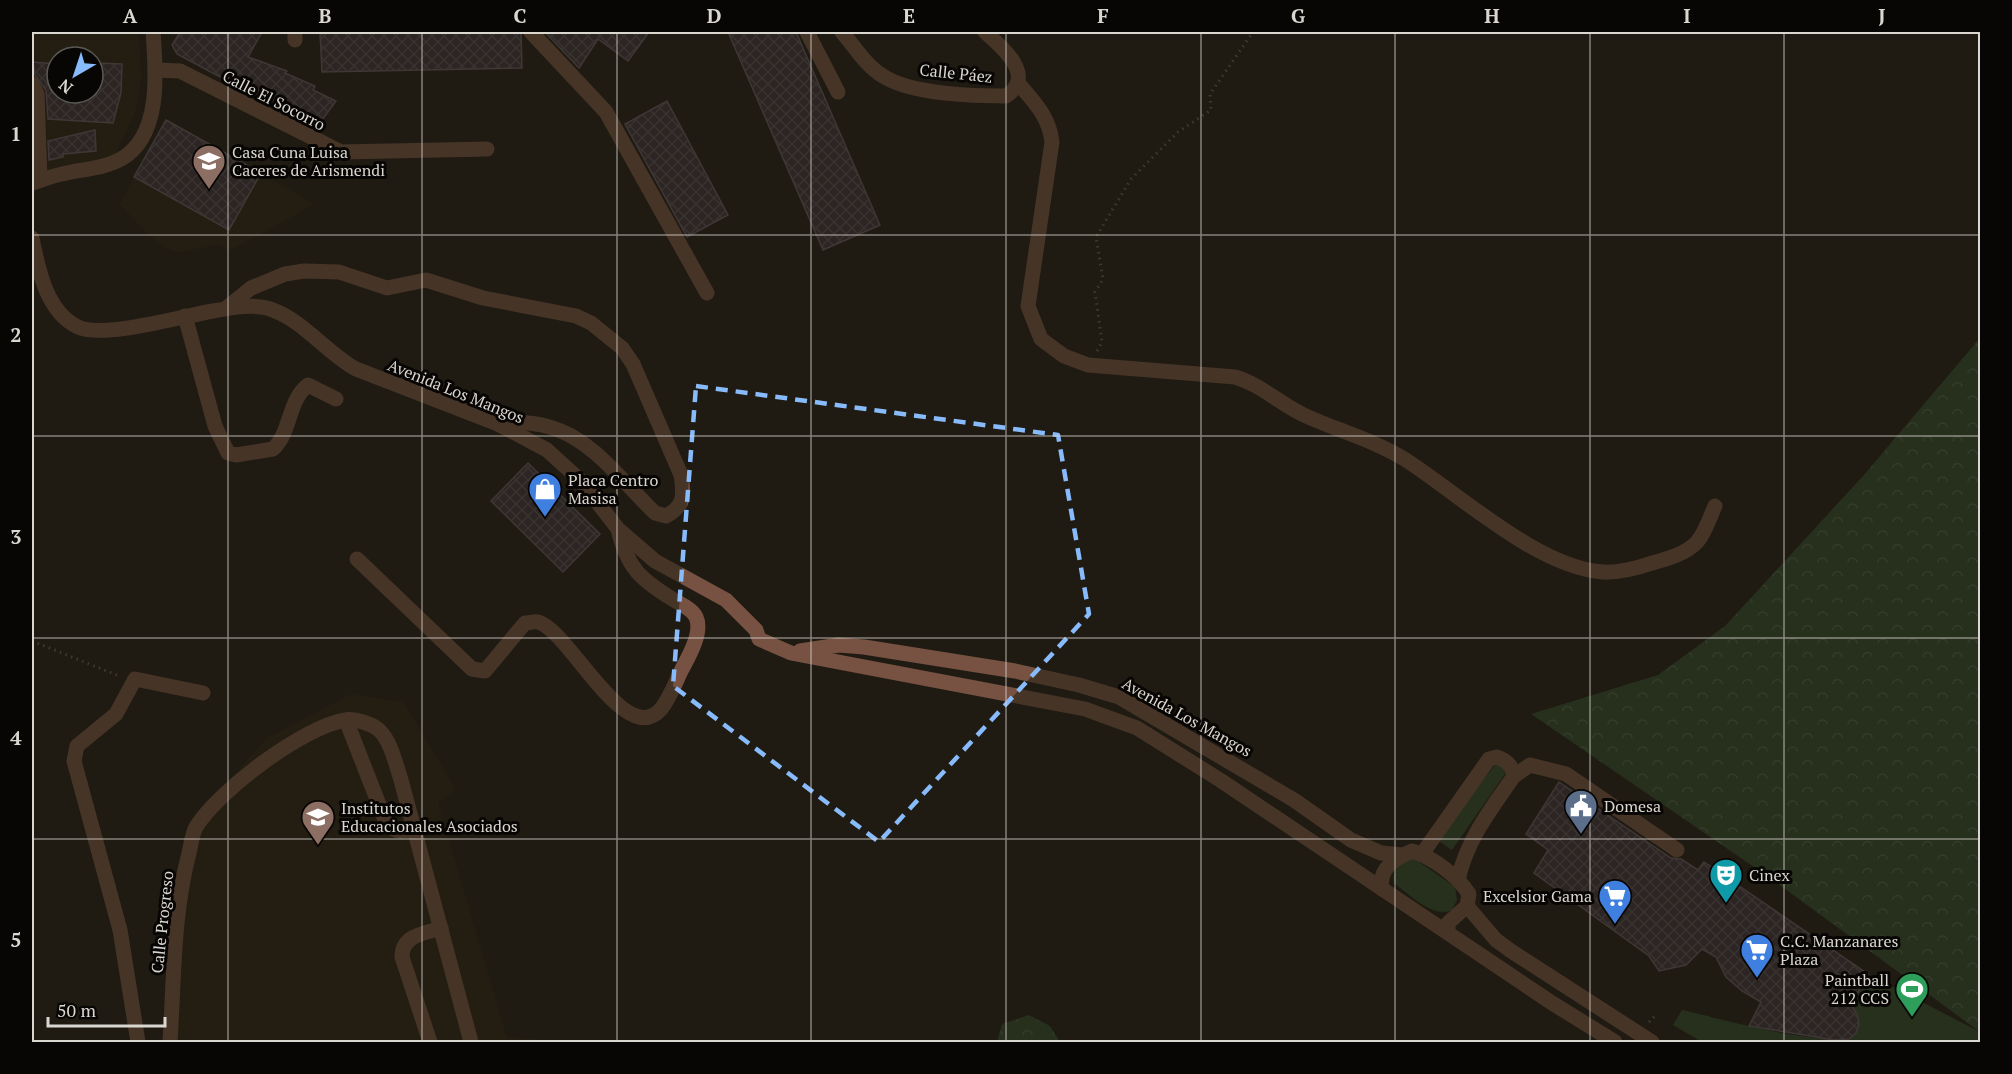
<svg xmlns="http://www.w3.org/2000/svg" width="2012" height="1074" font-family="'PT Serif',serif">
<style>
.built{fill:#282112;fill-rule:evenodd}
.green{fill:#314a2a}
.forest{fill:url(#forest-crowns)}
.building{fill:url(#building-cross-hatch);stroke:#645960;stroke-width:1.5}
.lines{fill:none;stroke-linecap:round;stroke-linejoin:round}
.path{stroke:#635f57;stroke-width:3;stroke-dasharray:1.5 4.5;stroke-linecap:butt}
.minor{stroke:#775242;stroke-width:15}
.marked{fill:none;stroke:#87bbfb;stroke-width:4.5;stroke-dasharray:12 8;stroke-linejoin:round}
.grid{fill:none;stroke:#dad7d1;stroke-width:1.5;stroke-opacity:0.55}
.labels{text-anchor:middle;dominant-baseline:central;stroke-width:6;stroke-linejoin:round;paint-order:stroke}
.street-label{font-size:16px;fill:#dad7d1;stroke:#080604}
.poi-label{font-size:16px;fill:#dad7d1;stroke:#080604;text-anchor:start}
.neatline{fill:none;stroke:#dad7d1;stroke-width:2}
.grid-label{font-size:20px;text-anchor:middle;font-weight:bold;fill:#dad7d1}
</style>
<defs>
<pattern id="forest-crowns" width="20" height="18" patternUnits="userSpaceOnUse" patternTransform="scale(1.5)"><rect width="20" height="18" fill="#314a2a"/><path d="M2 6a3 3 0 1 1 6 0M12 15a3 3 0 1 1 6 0" fill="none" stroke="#4e6348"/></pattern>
<pattern id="building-cross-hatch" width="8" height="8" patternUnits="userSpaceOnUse" patternTransform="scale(1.5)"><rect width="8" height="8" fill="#3c3238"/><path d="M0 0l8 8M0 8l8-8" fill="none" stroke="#584f54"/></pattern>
</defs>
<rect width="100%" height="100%" fill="#1f1b12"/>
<g class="built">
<path d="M32,32H139L141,76L137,107L116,154L32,182ZM57,57H93V93H57Z"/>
<path d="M166,120L315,204L231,250L217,245L176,253L165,247L150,236L119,204Z"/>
<path d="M351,694L404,702L456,790L438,802L507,1037L577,1042H162L168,936L176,874L194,819L267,738Z"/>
</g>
<g class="green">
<path d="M1496,764L1504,769L1505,774L1452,850L1436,839Z"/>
<path d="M1412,857L1455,887L1457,900L1452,910C1433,919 1409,894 1394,883C1391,868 1401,864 1412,857Z"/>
<path d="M1868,974L1980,1032V1042H1702L1673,1025L1682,1010C1730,1021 1801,1042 1849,1039C1861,1028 1860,1018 1851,1005Z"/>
</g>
<g class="forest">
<path d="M1980,338V1032L1773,880L1531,714L1658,675L1725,626L1863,476Z"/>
<path d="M1029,1015L1050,1026L1060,1042H997L1002,1024Z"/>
</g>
<g class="building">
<path d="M180,32H262L248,57L287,71L285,73L315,86L313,90L336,101L316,128L177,54L172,45Z"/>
<path d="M320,32H521L522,68L322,72Z"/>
<path d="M545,32H649L628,61L598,39L579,68Z"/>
<path d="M728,32H796L880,225L823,250Z"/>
<path d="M33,62L57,64V93L96,96L98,63L122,64L121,93L113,123L48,119L46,90L35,75Z"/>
<path d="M667,101L728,215L687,237L625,124Z"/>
<path d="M166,120L261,173L229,230L134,177Z"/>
<path d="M95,130L96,151L63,154V157L49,160L48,141Z"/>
<path d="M528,463L600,534L563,572L491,501Z"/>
<path d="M1559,782L1671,858L1681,859L1698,870L1704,862L1868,974L1851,1005L1857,1014L1859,1024L1856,1033L1849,1039L1834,1040L1749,1026L1761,1002L1742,991L1726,977L1716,957L1702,949L1686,965L1659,971L1649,956L1534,873L1548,850L1526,834Z"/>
</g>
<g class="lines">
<g class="path">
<path d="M1097,351L1102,342L1095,292L1103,279L1096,237L1131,179L1178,132L1211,110L1210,94L1253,32"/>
<path d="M32,641L119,676"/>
<path d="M1649,1022L1656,1015"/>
</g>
<g class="minor">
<path d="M531,32L606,112L707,293"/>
<path d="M807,32L838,92"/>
<path d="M842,32C855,47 866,66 883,76C911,94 972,96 1006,96C1037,76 1002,47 985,32"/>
<path d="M295,40V32"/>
<path d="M156,70L180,71L341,152L487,149"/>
<path d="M1018,83C1034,102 1049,116 1052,142L1028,306L1041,339L1064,356L1088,365L1235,377C1262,385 1281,405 1306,416C1339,431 1376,441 1406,460C1460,495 1539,568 1603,572C1617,573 1638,568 1652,563C1667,559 1686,554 1697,542C1705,533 1710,517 1715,506"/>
<path d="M32,84L37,94L40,180"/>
<path d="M32,183C42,180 52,176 62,174C81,169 103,169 121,159C162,136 156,71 153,32"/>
<path d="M32,238C38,268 46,312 78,327C103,339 183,316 213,311C229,308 250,304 267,308C302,318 325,352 356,369L498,424L547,450L581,481L618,529L655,561L726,600L756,630L759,639L791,653L1085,709L1137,728L1220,780L1552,1003L1615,1042"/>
<path d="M225,309L251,288L285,274L304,271L339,272L387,288L426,280L483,298L576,316L591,323L622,348L633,364L681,475C684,495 685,506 666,516L655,513C606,465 575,413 498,424"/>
<path d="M185,316L215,426L228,453L236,455L273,449C291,433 288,400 308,385L336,399"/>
<path d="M357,559L472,669L485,671L525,623C529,623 535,621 538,622C569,630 625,750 661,709C670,698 676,681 682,669C689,656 703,632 696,617C692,609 682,605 674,600C641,580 627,568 618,529"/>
<path d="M800,651L839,645L864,647L1015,671L1079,685L1119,697L1294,800L1351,840L1381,853L1402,855"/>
<path d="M346,720L387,825C396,832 403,832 414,829"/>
<path d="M1514,776L1530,765L1566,774L1677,850"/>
<path d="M1422,854L1489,759L1497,757C1507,761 1512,765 1514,776C1491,809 1467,839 1458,880"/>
<path d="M1382,889C1378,869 1395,858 1412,851C1432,857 1458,876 1469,894L1467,906L1448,923V933"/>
<path d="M1467,906L1496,940L1511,951L1652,1042"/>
<path d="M138,1042L120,930L74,761L77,746L116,714L135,679L203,693"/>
<path d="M170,1042C174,980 173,914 189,853C191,845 192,834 196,827C218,791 303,727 345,720C355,718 372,724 379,730C391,741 396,765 401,780L471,1042"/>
<path d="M430,1042L402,957C402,935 423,934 441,928"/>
</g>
</g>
<path d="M0 0H2012V1074H0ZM696,386L1058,435L1089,614L879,842L673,686Z" fill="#1f1b12" fill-opacity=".55" fill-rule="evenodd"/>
<path class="marked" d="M696,386L1058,435L1089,614L879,842L673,686Z"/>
<path class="grid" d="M228,32V1042M422,32V1042M617,32V1042M811,32V1042M1006,32V1042M1201,32V1042M1395,32V1042M1590,32V1042M1784,32V1042M32,235H1980M32,436H1980M32,638H1980M32,839H1980"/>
<defs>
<g id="school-pin" transform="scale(1.725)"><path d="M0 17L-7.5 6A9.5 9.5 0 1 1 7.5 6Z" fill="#8d6e63" stroke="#080604"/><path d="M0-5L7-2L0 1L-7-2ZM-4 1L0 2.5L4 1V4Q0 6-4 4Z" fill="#fff"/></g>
<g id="shop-pin" transform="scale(1.725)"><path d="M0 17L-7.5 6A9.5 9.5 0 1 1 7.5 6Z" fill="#3f7fe0" stroke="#080604"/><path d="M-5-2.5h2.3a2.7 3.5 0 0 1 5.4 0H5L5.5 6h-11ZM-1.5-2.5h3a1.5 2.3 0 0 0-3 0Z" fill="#fff"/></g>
<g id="civic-pin" transform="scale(1.725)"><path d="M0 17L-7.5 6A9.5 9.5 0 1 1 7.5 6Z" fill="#5c6f8a" stroke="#080604"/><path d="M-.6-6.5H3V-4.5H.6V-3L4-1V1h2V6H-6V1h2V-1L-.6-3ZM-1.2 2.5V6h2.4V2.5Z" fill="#fff"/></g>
<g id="theatre-pin" transform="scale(1.725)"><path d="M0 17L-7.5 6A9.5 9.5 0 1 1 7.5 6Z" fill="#0f9aa8" stroke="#080604"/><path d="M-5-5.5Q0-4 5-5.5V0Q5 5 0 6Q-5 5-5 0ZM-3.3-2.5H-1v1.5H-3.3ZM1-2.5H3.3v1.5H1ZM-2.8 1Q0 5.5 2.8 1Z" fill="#fff"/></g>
<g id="supermarket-pin" transform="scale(1.725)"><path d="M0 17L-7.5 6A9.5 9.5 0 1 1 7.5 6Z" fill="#3f7fe0" stroke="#080604"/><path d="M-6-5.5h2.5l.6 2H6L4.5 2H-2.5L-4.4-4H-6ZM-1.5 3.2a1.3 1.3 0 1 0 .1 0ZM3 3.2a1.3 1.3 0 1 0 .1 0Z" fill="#fff"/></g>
<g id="stadium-pin" transform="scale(1.725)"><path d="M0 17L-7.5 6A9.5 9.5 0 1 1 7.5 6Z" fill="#2e9e5b" stroke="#080604"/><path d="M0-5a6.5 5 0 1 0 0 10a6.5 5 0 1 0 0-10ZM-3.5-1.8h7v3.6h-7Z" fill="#fff"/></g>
</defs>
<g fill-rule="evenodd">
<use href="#school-pin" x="209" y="161"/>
<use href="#shop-pin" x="545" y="489"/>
<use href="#civic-pin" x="1581" y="806"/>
<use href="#school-pin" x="318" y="817"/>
<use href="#theatre-pin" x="1726" y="875"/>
<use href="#supermarket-pin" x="1615" y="896"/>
<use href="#supermarket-pin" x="1757" y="950"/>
<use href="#stadium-pin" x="1912" y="989"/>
</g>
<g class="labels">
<g class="street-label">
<text transform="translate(956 73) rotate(6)">Calle Páez</text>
<text transform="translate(274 100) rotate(27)">Calle El Socorro</text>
<text transform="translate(456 391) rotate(22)">Avenida Los Mangos</text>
<text transform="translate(1187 717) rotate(29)">Avenida Los Mangos</text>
<text transform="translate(162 922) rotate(-84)">Calle Progreso</text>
</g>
<g class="poi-label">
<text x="232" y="152">Casa Cuna Luisa<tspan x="232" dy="18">Caceres de Arismendi</tspan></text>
<text x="568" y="480">Placa Centro<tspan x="568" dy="18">Masisa</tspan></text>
<text x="1604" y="806">Domesa</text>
<text x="341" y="808">Institutos<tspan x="341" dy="18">Educacionales Asociados</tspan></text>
<text x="1749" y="875">Cinex</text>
<text x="1592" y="896" text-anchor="end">Excelsior Gama</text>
<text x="1780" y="941">C.C. Manzanares<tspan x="1780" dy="18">Plaza</tspan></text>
<text x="1889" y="980" text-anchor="end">Paintball<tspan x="1889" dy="18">212 CCS</tspan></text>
</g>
</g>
<rect width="2012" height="1074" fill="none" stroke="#080604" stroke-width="66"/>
<g transform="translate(75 75) rotate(219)"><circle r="28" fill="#080604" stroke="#5c5a56" stroke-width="1.5"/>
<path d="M0-4.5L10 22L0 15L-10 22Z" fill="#87bbfb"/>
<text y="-9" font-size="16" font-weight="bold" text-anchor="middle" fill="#dad7d1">N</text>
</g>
<path d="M48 1017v9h117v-9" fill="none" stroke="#dad7d1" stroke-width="3"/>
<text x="57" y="1017" font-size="18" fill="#dad7d1" stroke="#080604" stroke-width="4.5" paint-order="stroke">50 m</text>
<rect x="33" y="33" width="1946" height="1008" class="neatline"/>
<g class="grid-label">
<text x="130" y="23">A</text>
<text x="325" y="23">B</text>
<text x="520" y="23">C</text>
<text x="714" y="23">D</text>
<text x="909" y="23">E</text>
<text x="1103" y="23">F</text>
<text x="1298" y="23">G</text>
<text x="1492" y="23">H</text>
<text x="1687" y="23">I</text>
<text x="1882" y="23">J</text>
<text x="16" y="141">1</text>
<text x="16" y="342">2</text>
<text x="16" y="544">3</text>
<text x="16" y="745">4</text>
<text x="16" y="947">5</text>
</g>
</svg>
